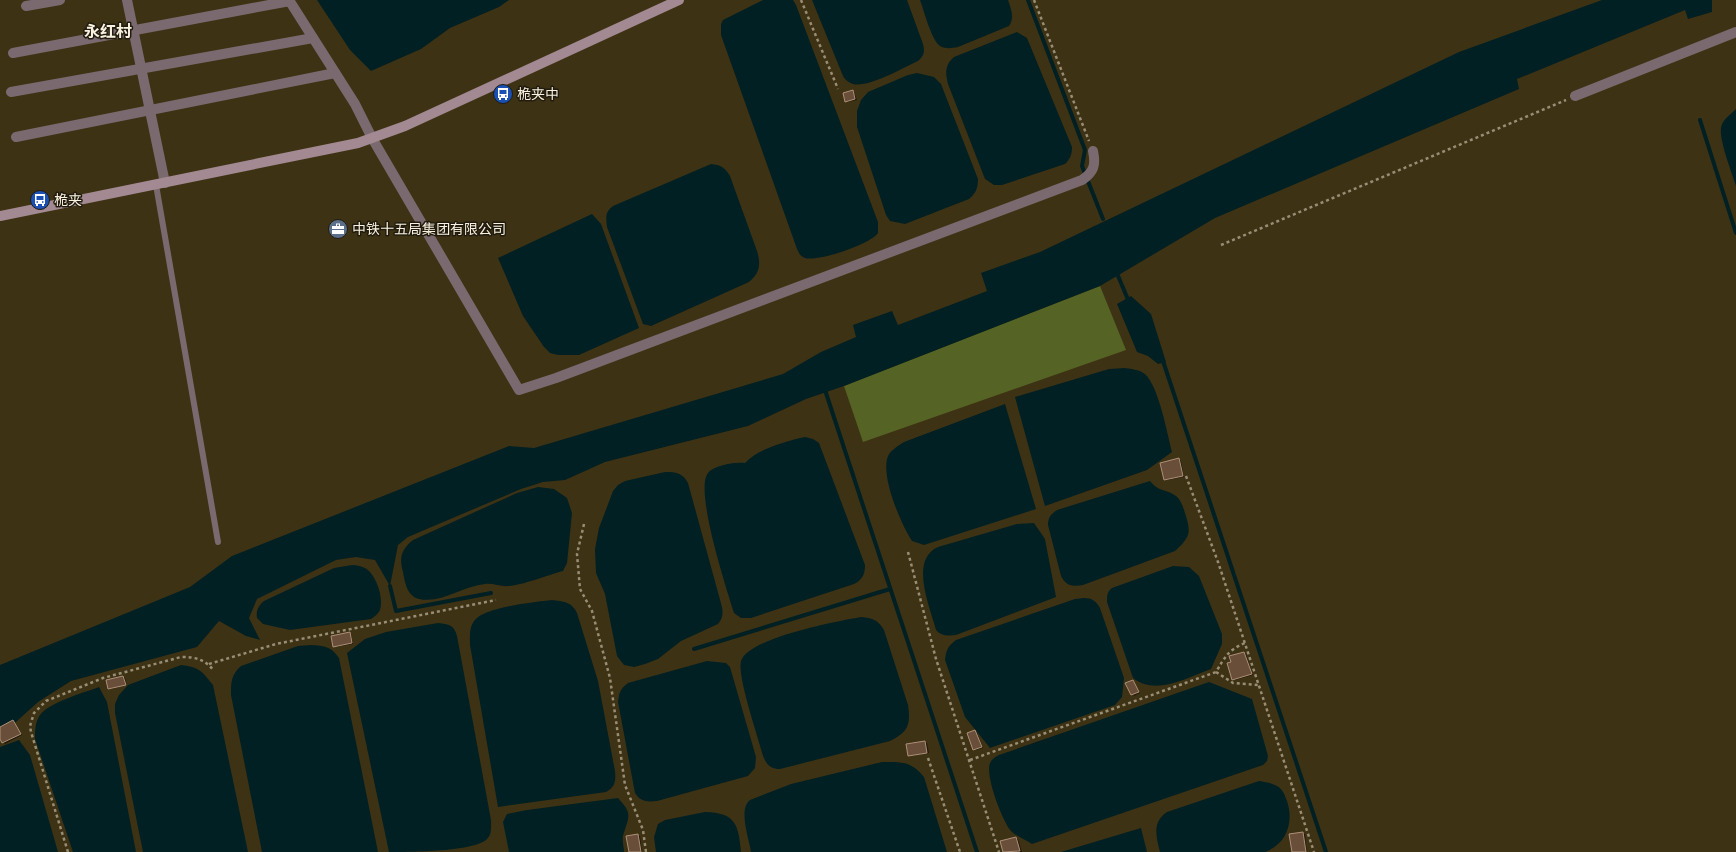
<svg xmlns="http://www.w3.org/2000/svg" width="1736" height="852" font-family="'Sofia Sans Condensed','Noto Sans SC',sans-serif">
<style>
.green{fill:#556425}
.water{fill:#002023}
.shadow{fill:#0007}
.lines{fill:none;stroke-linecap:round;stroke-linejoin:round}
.stream{stroke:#002023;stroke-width:4}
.building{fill:#694e39;stroke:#ad9079}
.path{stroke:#988e76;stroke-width:2.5;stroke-dasharray:3 3;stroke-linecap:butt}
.lane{stroke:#7a6a70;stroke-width:6}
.street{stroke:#7a6a70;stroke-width:10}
.secondary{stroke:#a28992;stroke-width:10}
.labels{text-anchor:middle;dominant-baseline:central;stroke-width:3;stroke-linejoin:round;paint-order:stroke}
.poi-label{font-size:14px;fill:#f8f1df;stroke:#201b0e;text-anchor:start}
.quarter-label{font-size:16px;font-weight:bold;fill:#f8f1df;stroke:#201b0e}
</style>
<rect width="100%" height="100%" fill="#3e3214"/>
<path class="green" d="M1100,286L1126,350L863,442L844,386Z"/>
<g class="water">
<path d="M317,0H509L499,7L450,28L421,49L371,71L350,50Z"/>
<path d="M763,0H793L796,5L878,222V233C871,244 818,262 805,258C800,256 799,253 797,249L721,35V24L723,20Z"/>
<path d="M812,0H907L923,44C925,52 924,56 918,61C903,68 868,88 853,84C848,82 845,80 843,76Z"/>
<path d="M920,0H1008C1011,9 1015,18 1009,26L958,47C953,48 947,49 942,47C932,44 924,10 920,0Z"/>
<path d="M1602,0H1712V12L1688,19L1685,10L1517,79L1519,89L1215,218L1100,286L844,386L806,399L748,426L605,462L565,480L543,482L521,489L408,537L398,545L390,586L375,560L356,557L336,560L257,599L249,618L260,640L246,636L219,621L197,647L71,681L38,702L6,731L0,733V665L190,587L232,556L509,446L534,448L783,374L821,352L856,337L853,325L892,311L898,325L987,291L981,273L1040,252L1459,52Z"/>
<path d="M1017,32L1027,38L1072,147C1072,155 1070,159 1065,164L1002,185H994L985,179L948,84C945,72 945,65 954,57Z"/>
<path d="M917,73L934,77L941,84L978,179C978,188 976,193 969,199L905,224L890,221L886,215L857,127V111L861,100L868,92L908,75Z"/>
<path d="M1736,109V186C1732,173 1719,140 1721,128C1722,120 1730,115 1736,109Z"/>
<path d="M711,164C720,165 725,167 730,176L757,251C761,264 760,273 749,282L651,326L643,324L607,227C606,217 605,212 613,206Z"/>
<path d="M592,214L601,224L639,328L579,355H558L550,353L544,347L523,316L498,258Z"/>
<path d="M1131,296L1151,314L1166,362L1158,364L1148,356L1137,352L1117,304Z"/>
<path d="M1125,368C1132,369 1140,370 1145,374C1159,387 1167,433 1172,452L1147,470L1045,506L1015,397L1109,369Z"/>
<path d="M1005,404L1036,509L924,545L912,541C901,524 880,476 888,456C891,450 898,446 904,442Z"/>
<path d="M805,437L813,439L819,443L865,565C865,575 862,580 854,584L751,618H741L734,613C727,590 694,490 708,473C714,465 736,462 745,463C757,449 787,441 805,437Z"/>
<path d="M665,472C676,472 683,473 688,483L722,607C723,614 723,618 718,624L681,641L658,659L645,664L634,667L624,665L617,656L605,594L596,573L595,549L599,528L613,491L618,485L625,481Z"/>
<path d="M1150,481C1160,493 1165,488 1176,496C1181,500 1183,507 1185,513C1191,532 1191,537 1175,551L1083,585C1073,587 1066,586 1061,576L1048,525C1048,517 1051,514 1057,510Z"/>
<path d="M538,487L554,489L567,498L572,513L567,563L563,571C548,575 523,585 509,586C501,587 493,583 485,584C463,586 441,604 419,599C407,596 405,583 403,572C399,558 401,550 413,540L517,493Z"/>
<path d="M1034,523L1045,539L1056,597L956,635C948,636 941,636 936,630C930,607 909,560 938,547L1017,524Z"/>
<path d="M352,565C356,565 361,566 365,568C376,574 384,598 380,610C378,614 375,616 371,619L290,630L263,624L257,618C256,610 258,606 264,601L334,568Z"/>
<path d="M1173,566L1189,567L1199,576L1222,634V644L1211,669C1186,678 1156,696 1133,678L1107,602C1107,595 1107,592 1112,588Z"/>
<path d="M1084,598C1092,598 1096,601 1100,608L1124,678L1122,697L1115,705L990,748L965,717L945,660C946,650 948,646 956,640L1075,599Z"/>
<path d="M552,600C563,601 572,602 577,613L598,681L615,771C616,781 615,787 606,792L498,807L470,645C470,637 469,628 474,621C484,607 535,602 552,600Z"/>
<path d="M861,617C873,618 878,620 884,630L908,705C911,725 908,732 890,741L780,769C770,769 767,765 763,756C758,737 737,676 741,661C748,638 838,621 861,617Z"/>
<path d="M438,623C449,624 454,625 457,636L491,820C491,826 492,833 488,838C478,852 408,852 389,852L347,653L365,639L386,632Z"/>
<path d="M311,645C324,646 331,646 339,658L378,852H262L231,695C231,682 231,675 241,666L298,646Z"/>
<path d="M707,661L726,663L730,667L756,757L755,768L748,776L657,801C647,802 641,802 635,793L618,702C619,693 620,689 628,683Z"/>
<path d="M181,665C199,667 202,671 213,685L248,852H143L115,713V704L119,695L128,685Z"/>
<path d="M1209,682L1252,699L1268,756L1267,761L1263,765L1032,844C1026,840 1016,836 1011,831C1002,820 985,776 990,763C992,759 995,757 999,755Z"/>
<path d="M99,687L107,702L136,852H73L35,739C35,731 35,722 40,715C50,702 83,693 99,687Z"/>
<path d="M19,740L30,755L58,852H0V747Z"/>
<path d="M882,762C902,762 911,761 924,777L947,852H751C749,838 738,809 750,800L791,784Z"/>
<path d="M1259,781C1265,782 1272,783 1277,786C1283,789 1285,796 1287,801C1294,822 1287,844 1265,852H1160C1156,836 1152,822 1167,812Z"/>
<path d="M618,798C633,814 629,816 623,836C622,840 624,847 624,852H509L503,822L507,814L527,810Z"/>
<path d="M705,812C736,813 738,824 741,852H656L654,837L658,824L665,820Z"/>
<path d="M1141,828L1147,852H1061Z"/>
</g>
<g class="shadow">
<path d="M852,91L854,92L857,100L848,102L846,101Z"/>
<path d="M1179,459L1181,461L1184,477L1167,480L1165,479Z"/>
<path d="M349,633L351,634L353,644L336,647L334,646Z"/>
<path d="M1244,653L1246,654L1253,675L1235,680L1233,679L1231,657Z"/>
<path d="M123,677L125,678L127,685L111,689L109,688Z"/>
<path d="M1133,681L1140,693L1134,696L1127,684Z"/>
<path d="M13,721L22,735L5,744L0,737V728Z"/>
<path d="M975,731L977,732L983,748L976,750L974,749Z"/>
<path d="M925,742L927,743L929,753L910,756L909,755Z"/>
<path d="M1303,833L1305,834L1307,852H1293Z"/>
<path d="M638,835L640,836L642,852H630Z"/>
<path d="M1016,838L1018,839L1022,852H1004L1001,842Z"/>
</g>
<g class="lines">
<g class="stream">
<path d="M1028,0L1085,150L1082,166L1103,219"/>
<path d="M1700,120L1736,233"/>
<path d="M1116,271L1129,302"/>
<path d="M1162,358L1326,852"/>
<path d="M824,387L977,852"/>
<path d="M390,586L396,611L491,593"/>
<path d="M694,649L890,589"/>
</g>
</g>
<g class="building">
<path d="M853,90L855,99L845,102L843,93Z"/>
<path d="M1179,458L1183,476L1164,480L1160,463Z"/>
<path d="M350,632L352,643L333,647L331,636Z"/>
<path d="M1244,652L1252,674L1232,680L1227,663L1231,662L1229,656Z"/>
<path d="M123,676L126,685L108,689L106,680Z"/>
<path d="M1133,680L1139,692L1131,695L1125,683Z"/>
<path d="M13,720L21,734L2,743L0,739V727Z"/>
<path d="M975,730L982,747L973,750L967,733Z"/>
<path d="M925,741L927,753L908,756L906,744Z"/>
<path d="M1303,832L1306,852H1292L1289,834Z"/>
<path d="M638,834L641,852H629L626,836Z"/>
<path d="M1016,837L1020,851L1003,852L1000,841Z"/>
</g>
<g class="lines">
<g class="path">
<path d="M801,0L838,89"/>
<path d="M1034,0L1089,141"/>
<path d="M1221,245L1566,100"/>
<path d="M1186,476L1218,562L1314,852"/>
<path d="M584,524L577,554L580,589L592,611L610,678L625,785L643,830L646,852"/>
<path d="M908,552L936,659L999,852"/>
<path d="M209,664L276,644L496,600"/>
<path d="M1216,672L1233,683L1259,685"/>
<path d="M928,758L960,852"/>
<path d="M970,760L1216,672C1225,657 1228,650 1245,643"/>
<path d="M68,852L31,732L30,726L34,713L46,701L103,678L181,657C195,657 205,659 214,671"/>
</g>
<path class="lane" d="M156,185L218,542"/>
<g class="street">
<path d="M127,0L165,183"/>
<path d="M289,0L355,104L372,138L519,390L556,378L1082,180C1094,172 1096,165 1093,151"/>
<path d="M26,6L60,0"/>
<path d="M13,53L290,1"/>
<path d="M11,92L313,38"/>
<path d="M1575,96L1736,32"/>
<path d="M16,137L335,73"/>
</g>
<path class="secondary" d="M0,216L358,143L405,126L679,0"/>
</g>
<defs>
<g id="bus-disc" transform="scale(1)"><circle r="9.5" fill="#1a4fb4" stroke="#201b0e"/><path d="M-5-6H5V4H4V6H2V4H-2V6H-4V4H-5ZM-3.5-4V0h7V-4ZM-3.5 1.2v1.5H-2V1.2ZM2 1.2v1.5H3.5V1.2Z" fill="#fff"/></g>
<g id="office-disc" transform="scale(1)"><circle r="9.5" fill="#5c6f8a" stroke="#201b0e"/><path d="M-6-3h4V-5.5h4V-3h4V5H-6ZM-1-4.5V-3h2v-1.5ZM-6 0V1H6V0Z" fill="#fff"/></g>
</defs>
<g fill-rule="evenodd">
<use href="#bus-disc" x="503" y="94"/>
<use href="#bus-disc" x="40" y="200"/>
<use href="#office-disc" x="338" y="229"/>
</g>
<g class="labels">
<g class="poi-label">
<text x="517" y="94">桅夹中</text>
<text x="54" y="200">桅夹</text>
<text x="352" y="229">中铁十五局集团有限公司</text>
</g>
<g class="quarter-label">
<text x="108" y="32">永红村</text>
</g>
</g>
</svg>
